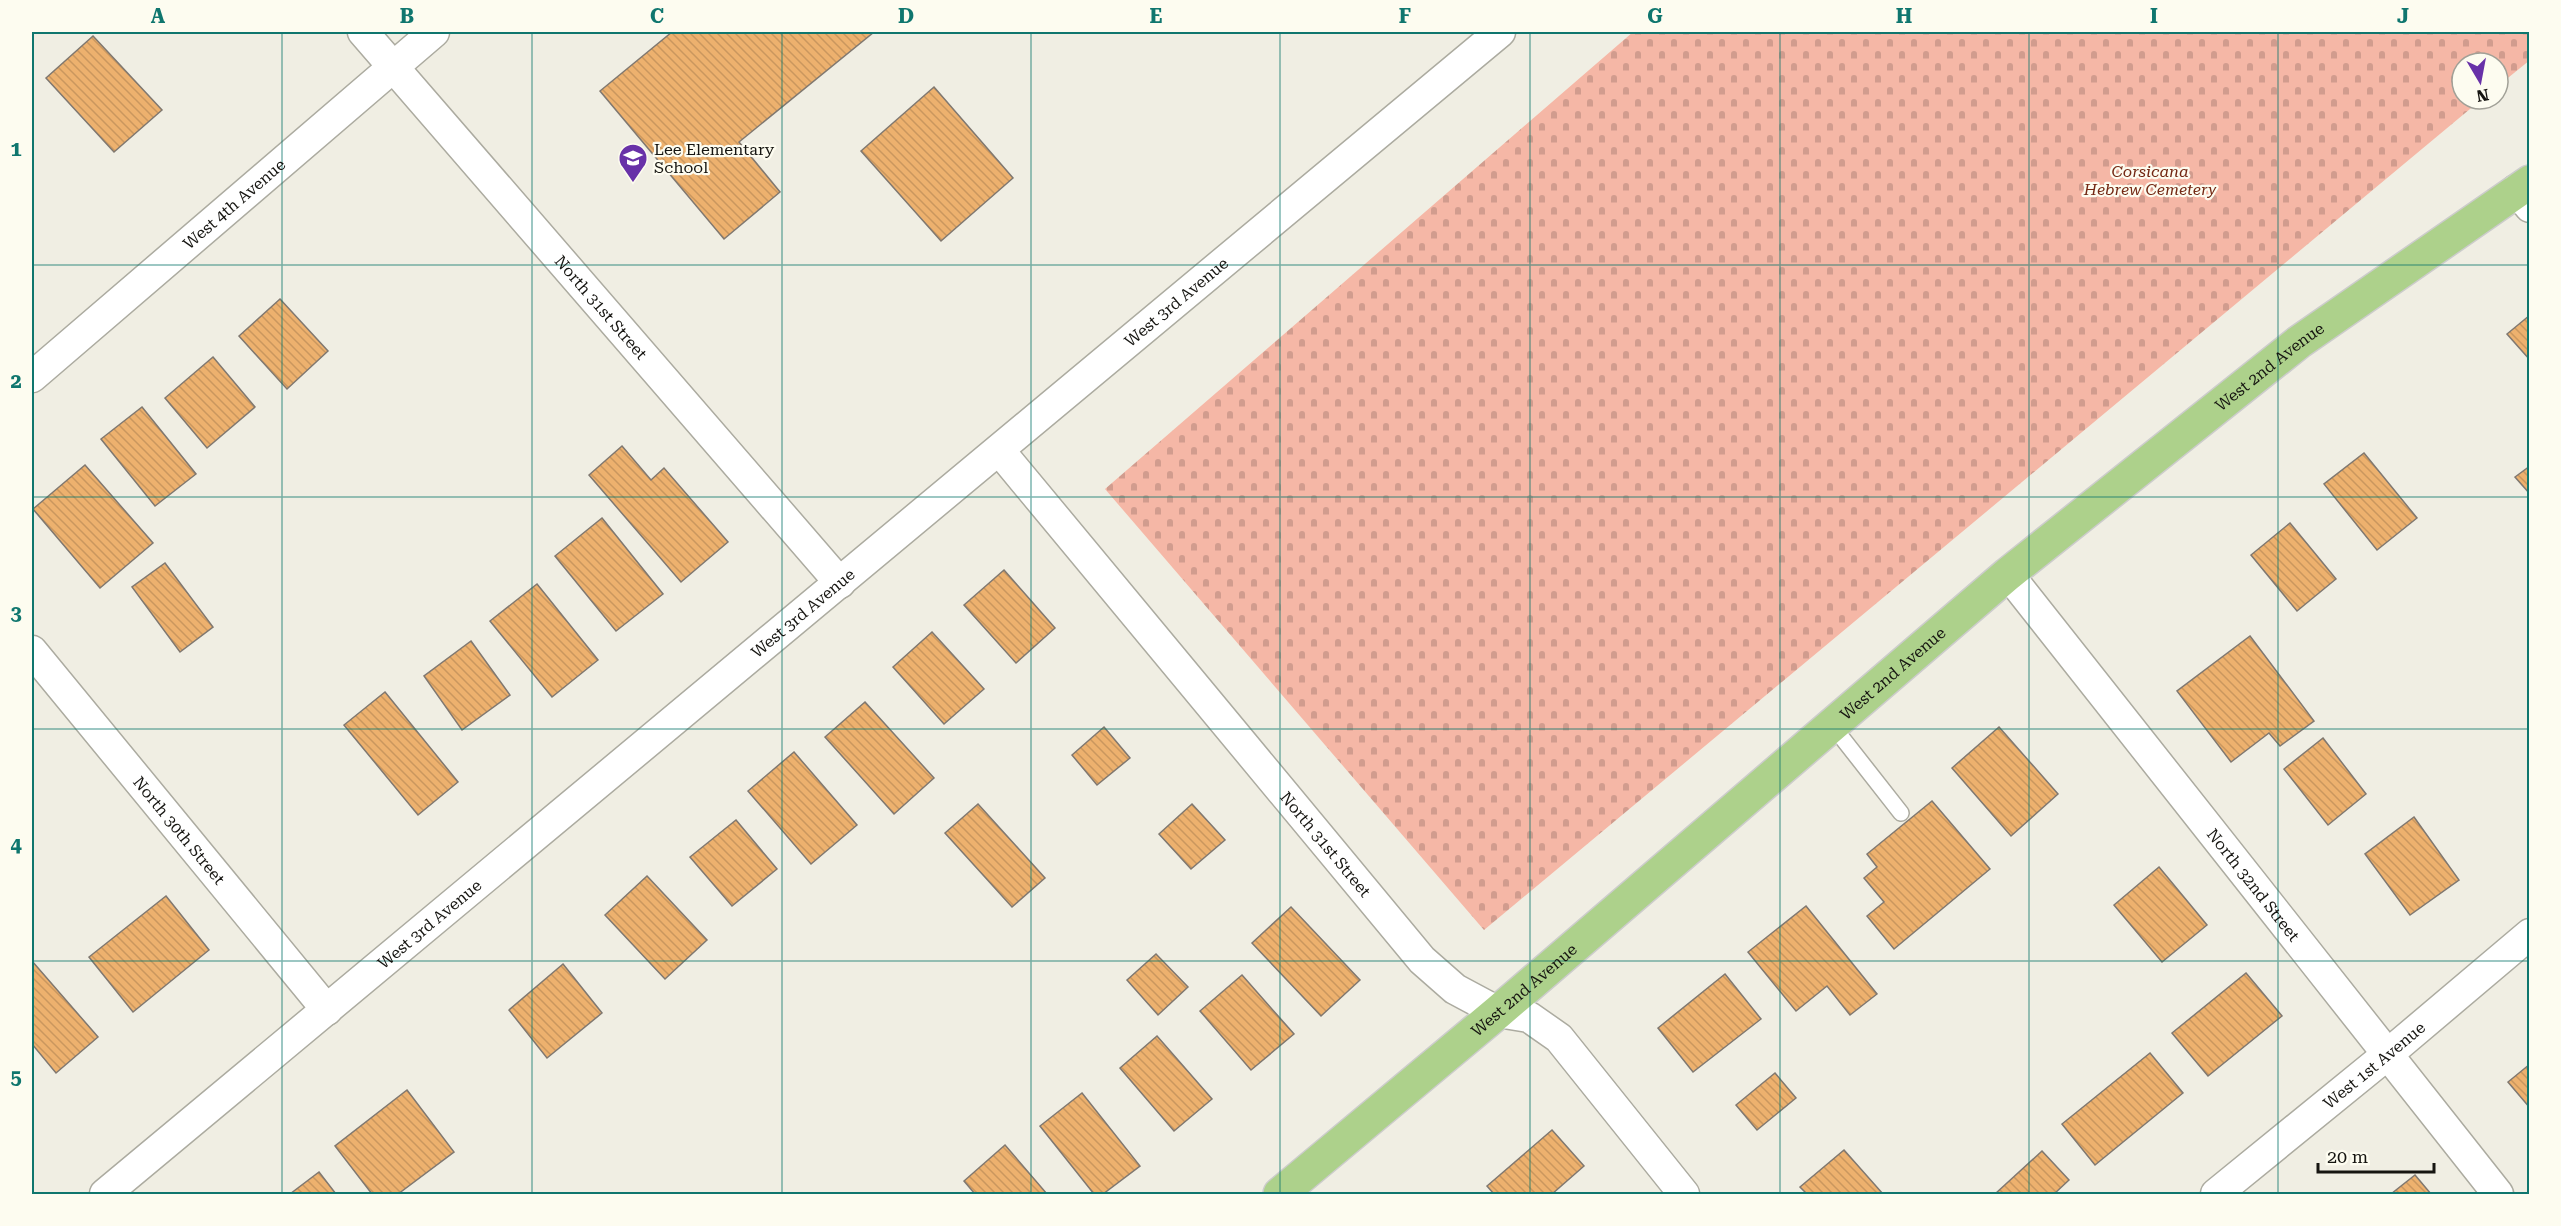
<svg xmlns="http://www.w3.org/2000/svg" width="2561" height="1226" font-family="'Roboto Serif',serif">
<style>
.cemetery{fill:url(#cemetery-stones)}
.building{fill:url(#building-back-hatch);stroke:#807870;stroke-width:1.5}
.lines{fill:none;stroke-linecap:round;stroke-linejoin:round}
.service-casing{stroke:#acaba0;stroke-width:18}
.minor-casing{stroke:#acaba0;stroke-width:33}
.primary-casing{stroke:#cccccb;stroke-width:36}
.service{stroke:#fff;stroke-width:15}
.minor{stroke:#fff;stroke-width:30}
.primary{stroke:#add18b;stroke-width:33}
.grid{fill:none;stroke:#0f766e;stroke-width:1.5;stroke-opacity:0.55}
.labels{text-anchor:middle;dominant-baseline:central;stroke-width:4.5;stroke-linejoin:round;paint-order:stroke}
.poi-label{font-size:16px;fill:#161511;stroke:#fdfcf0;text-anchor:start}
.park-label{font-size:16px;font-style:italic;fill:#732813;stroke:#fdfcf0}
.street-label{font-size:16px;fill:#161511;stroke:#fdfcf0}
.neatline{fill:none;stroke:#0f766e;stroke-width:2}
.grid-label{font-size:20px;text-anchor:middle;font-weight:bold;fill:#0f766e}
</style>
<defs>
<pattern id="cemetery-stones" width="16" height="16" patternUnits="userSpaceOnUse" patternTransform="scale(1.5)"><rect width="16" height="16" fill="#f5b7a6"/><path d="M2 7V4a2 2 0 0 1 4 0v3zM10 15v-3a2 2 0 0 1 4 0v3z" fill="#d19c8e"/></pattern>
<pattern id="building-back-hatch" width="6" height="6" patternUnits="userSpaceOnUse" patternTransform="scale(1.5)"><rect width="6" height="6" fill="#edb16e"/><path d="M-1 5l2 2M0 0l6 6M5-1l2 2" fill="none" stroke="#ca975e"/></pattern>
</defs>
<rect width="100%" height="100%" fill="#f0eee3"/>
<path class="cemetery" d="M1633,32H2529L2530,60L2498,86V63H2462V99H2482L1484,930L1105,489Z"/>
<g class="building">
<path d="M672,32H874L739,142L780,192L724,239L600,91Z"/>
<path d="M93,36L162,110L114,152L46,78Z"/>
<path d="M934,87L1013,178L941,241L861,151Z"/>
<path d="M280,299L328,351L287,389L239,336Z"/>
<path d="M2530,315V360L2507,334Z"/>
<path d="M213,357L255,407L207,448L165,398Z"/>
<path d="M142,407L196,474L155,506L101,439Z"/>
<path d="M622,446L651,480L664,468L728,542L681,582L589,475Z"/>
<path d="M2364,453L2417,518L2377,550L2324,484Z"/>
<path d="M85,465L153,543L100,588L33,509Z"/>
<path d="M2530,466V494L2515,477Z"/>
<path d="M602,518L663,594L616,631L555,556Z"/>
<path d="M2290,523L2336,579L2297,611L2251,555Z"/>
<path d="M165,563L213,627L180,652L132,587Z"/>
<path d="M1004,570L1055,628L1016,663L964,605Z"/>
<path d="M537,584L598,660L552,697L490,621Z"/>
<path d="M932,632L984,689L944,724L893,667Z"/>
<path d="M2250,636L2314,721L2280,746L2269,733L2231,762L2177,691Z"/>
<path d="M471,641L510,695L462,730L424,676Z"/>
<path d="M385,692L458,782L418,815L344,725Z"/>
<path d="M865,702L934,778L894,814L825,737Z"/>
<path d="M1104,727L1130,758L1097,785L1072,755Z"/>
<path d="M1999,727L2058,794L2011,836L1952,768Z"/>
<path d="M2323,738L2366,794L2328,825L2284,769Z"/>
<path d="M794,752L857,825L811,864L748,791Z"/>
<path d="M1932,801L1990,869L1894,949L1867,916L1884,902L1864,878L1877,867L1867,854Z"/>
<path d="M978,804L1045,878L1012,907L945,833Z"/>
<path d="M1192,804L1225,840L1191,869L1159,834Z"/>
<path d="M2414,817L2459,880L2410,915L2365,854Z"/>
<path d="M736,820L777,869L732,906L690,857Z"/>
<path d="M2159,867L2207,925L2162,962L2114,905Z"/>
<path d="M647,876L707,940L665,979L605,915Z"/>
<path d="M166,896L209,950L133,1012L89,957Z"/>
<path d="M1806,906L1877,994L1850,1015L1827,986L1796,1011L1748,952Z"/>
<path d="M1291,907L1360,980L1321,1016L1252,943Z"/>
<path d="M1156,954L1188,987L1158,1015L1127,980Z"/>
<path d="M32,961L98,1037L56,1073L32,1044Z"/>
<path d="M563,964L602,1013L547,1058L509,1010Z"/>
<path d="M2246,973L2282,1016L2208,1076L2172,1033Z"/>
<path d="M1725,974L1761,1019L1693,1072L1658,1028Z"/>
<path d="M1242,975L1294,1034L1251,1070L1200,1011Z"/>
<path d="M1157,1036L1212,1099L1174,1131L1120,1068Z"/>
<path d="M2150,1053L2183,1093L2095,1165L2062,1124Z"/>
<path d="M2530,1064V1108L2508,1082Z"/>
<path d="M1775,1073L1796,1098L1757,1130L1736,1105Z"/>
<path d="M407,1090L454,1152L398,1194H372L335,1146Z"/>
<path d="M1082,1093L1140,1166L1103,1194H1094L1040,1126Z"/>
<path d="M1552,1130L1584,1166L1552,1194H1494L1487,1186Z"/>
<path d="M1005,1145L1047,1194H975L964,1181Z"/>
<path d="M1844,1150L1883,1194H1807L1800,1187Z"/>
<path d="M2042,1151L2069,1180L2054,1194H1995Z"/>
<path d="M319,1172L336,1194H290Z"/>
<path d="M2415,1175L2431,1194H2391Z"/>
</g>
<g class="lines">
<g class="service-casing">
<path id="service" d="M1832,725L1901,813"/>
</g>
<g class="minor-casing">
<g id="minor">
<path id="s1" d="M363,32L840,583"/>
<path d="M2516,190L2530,207"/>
<path id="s2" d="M32,377L434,32"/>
<path id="s3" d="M999,450L1422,960L1455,989L1498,1012L1529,1017L1559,1038L1684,1194"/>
<path id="s4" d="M2008,574L2498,1194"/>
<path id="s5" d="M32,651L327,1010"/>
<path id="s6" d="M105,1194L1500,32"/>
<path id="s7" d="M2216,1194L2388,1054L2530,934"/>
</g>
</g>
<g class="primary-casing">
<g id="primary">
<path id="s8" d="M1280,1194L1498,1012L2008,574L2299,342L2530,182"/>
</g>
</g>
<use href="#service" class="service"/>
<use href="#minor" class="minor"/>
<use href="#primary" class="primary"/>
</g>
<path class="grid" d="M282,32V1194M532,32V1194M782,32V1194M1031,32V1194M1280,32V1194M1530,32V1194M1780,32V1194M2029,32V1194M2278,32V1194M32,265H2530M32,497H2530M32,729H2530M32,961H2530"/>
<defs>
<g id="school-pin" transform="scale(1.5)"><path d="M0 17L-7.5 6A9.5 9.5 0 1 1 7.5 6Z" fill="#6831a8" stroke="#fdfcf0"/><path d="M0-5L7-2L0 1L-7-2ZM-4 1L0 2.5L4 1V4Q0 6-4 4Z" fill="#fff"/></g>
</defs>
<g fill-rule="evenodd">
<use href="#school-pin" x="633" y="158"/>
</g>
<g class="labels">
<g class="poi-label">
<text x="654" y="149">Lee Elementary<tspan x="654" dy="18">School</tspan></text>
</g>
<g class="park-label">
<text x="2150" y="171">Corsicana<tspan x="2150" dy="18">Hebrew Cemetery</tspan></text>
</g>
<g class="street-label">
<text stroke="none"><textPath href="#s2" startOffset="266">West 4th Avenue</textPath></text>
<text stroke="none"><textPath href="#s6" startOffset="1394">West 3rd Avenue</textPath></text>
<text stroke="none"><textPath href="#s1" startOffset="364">North 31st Street</textPath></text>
<text stroke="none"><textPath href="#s8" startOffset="1290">West 2nd Avenue</textPath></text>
<text stroke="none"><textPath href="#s6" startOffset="908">West 3rd Avenue</textPath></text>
<text stroke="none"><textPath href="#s8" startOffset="804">West 2nd Avenue</textPath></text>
<text stroke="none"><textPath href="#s5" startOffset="232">North 30th Street</textPath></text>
<text stroke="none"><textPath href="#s3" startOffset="512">North 31st Street</textPath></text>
<text stroke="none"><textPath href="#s4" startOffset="396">North 32nd Street</textPath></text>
<text stroke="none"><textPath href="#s6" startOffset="422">West 3rd Avenue</textPath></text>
<text stroke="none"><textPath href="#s8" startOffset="318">West 2nd Avenue</textPath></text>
<text stroke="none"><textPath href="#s7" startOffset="204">West 1st Avenue</textPath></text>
</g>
</g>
<rect width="2561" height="1226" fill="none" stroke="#fdfcf0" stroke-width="66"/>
<g transform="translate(2480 81) rotate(170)"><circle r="28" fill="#fdfcf0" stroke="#a1a097" stroke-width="1.5"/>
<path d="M0-4.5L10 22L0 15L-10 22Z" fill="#6831a8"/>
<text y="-9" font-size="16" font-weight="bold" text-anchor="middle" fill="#161511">N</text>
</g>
<path d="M2318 1163v9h116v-9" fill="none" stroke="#161511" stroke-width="3"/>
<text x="2327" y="1163" font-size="18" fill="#161511" stroke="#fdfcf0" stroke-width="4.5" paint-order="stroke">20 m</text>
<rect x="33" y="33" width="2495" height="1160" class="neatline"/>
<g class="grid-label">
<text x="158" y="23">A</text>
<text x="407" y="23">B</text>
<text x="657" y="23">C</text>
<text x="906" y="23">D</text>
<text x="1156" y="23">E</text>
<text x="1405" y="23">F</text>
<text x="1655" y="23">G</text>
<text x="1904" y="23">H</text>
<text x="2154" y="23">I</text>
<text x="2403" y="23">J</text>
<text x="16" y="156">1</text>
<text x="16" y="388">2</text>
<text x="16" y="620">3</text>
<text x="16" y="852">4</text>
<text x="16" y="1084">5</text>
</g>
</svg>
